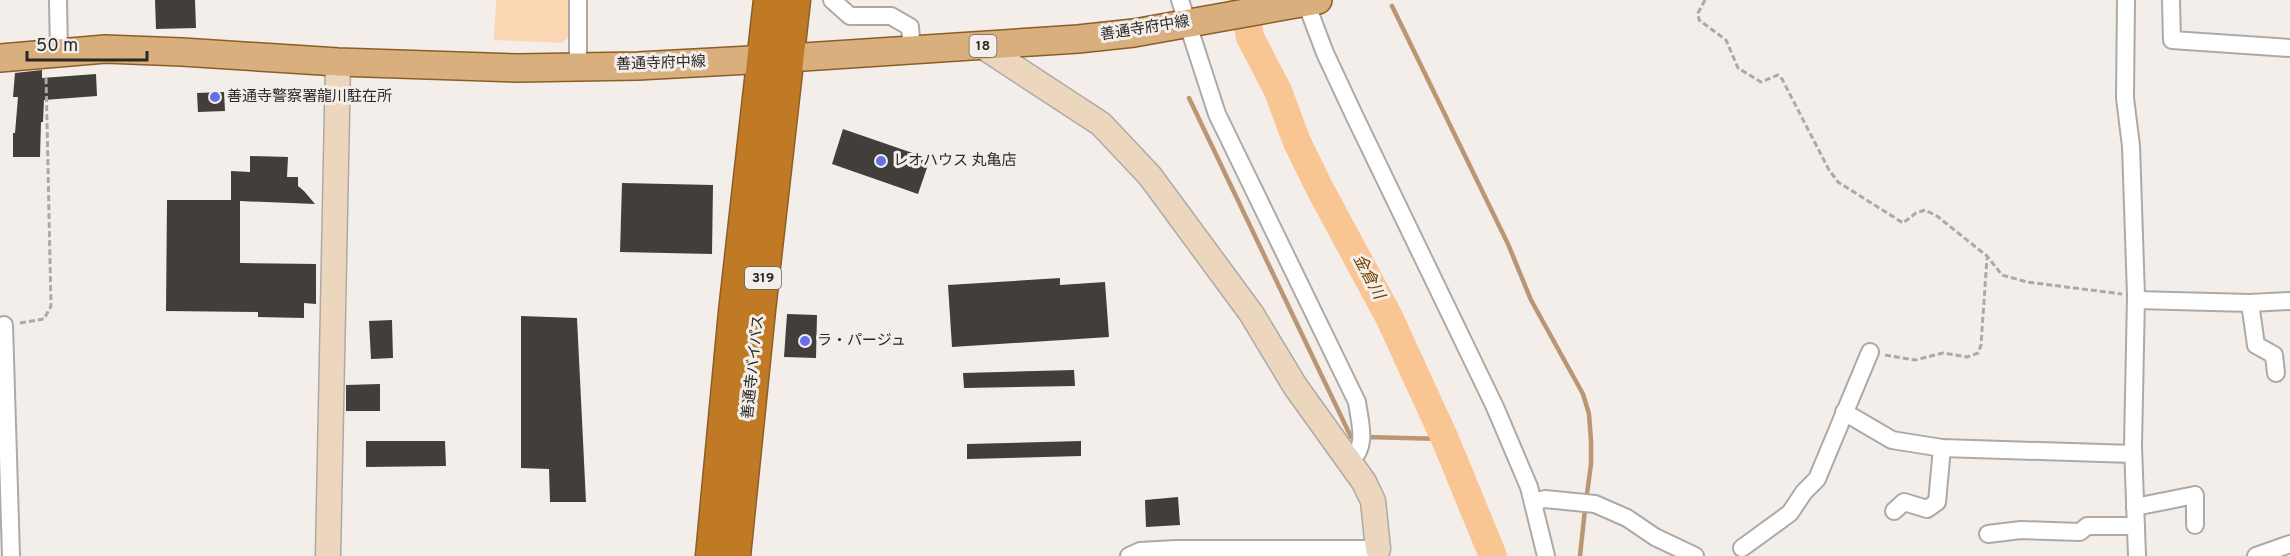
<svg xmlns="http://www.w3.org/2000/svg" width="2290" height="556" font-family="Overpass,'Noto Sans JP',sans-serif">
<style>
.green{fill:#fad6b3}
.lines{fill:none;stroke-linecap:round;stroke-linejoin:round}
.stream{stroke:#bb9672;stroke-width:4.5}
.river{stroke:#f9c592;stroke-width:28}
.building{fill:#423e3b}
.street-casing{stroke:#aea9a5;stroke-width:20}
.secondary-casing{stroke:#aea9a5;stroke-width:27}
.primary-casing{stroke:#8c5e26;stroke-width:30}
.highway-casing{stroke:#8c5e26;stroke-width:33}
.path{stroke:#ada9a6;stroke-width:3;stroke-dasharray:6 3;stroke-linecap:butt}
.street{stroke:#fff;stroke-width:16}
.secondary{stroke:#ecd7be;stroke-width:24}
.primary{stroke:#d9af7d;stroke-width:27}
.highway{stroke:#c07a26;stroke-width:30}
.poi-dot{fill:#646fe8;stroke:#f3eeea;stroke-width:2}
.labels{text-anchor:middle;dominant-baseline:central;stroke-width:6;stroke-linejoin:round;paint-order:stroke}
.shield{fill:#f3eeea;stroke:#666462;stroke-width:1.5}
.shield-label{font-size:14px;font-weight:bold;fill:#2a2927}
.street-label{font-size:15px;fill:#2a2927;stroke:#f3eeea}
.poi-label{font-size:15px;fill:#2a2927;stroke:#f3eeea;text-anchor:start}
.water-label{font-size:16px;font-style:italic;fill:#704100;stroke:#f3eeea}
</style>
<rect width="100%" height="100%" fill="#f3eeea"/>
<path class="green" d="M496,0H575L574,28L563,43L494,40Z"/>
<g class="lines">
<g class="stream">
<path d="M1392,6L1508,244L1531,300L1583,394L1589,414L1591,441V464L1587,494"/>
<path d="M1189,98L1351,437H1357"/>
<path d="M1365,437L1445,439"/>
<path d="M1580,556L1585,509"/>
</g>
<path class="river" d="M1243,0L1250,37L1278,91L1297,142L1320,189L1389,317L1445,439L1493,556"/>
</g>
<g class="building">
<path d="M155,0H195L196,28L156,29Z"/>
<path d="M42,70V78L96,74L97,96L44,100L43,122H41L40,157H13V133H15L18,97H13L15,73Z"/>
<path d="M224,92L225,111L198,112L197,93Z"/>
<path d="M843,129L930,159L918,194L832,164Z"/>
<path d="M250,156L288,157L287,177H298V186L304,191L315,204L240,201V263L316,264V304L304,303V318L258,317V312L166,311L167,200H231V171L250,172Z"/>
<path d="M622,183L713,185L712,254L620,252Z"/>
<path d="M1060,278V285L1105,282L1109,337L952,347L948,285Z"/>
<path d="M787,314L817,315L816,358L784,357Z"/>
<path d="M521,316L577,318L586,502H550L549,469L521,468Z"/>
<path d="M392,320L393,358L371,359L369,321Z"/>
<path d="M1074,370L1075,386L964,388L963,373Z"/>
<path d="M380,384V411H346V385Z"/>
<path d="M366,441H445L446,466L366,467Z"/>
<path d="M1081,441V456L967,459V444Z"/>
<path d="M1178,497L1180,525L1146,527L1145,500Z"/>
</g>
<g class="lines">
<g class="street-casing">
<g id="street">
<path d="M58,0L59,52"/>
<path d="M578,0V67"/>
<path d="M832,0L850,16H891L910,27L912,50"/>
<path d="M1180,0L1217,114L1357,402C1360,424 1368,446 1350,462"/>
<path d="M1305,0L1325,53L1354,115L1495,407L1529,487L1546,556"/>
<path d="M2126,0L2125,98L2131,146L2136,296L2133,446L2137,556"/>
<path d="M2171,0L2172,40L2290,48"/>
<path d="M2136,300L2250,303L2290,301"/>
<path d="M2250,303L2256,345L2274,355L2276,373"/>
<path d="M4,325L11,556"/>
<path d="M1844,412L1892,440L1942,448L2133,454"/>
<path d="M1533,502L1545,499L1595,504L1627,518L1655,537L1695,556"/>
<path d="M2135,507L2195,495V525"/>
<path d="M1894,511L1904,502L1927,509L1937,502L1942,448"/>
<path d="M1988,534L2021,530L2080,532L2087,526H2136"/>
<path d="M1742,548L1790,513L1804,492L1817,479L1870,352"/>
<path d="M1129,556L1140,551L1176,549H1378L1379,556"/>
<path d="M2256,556L2290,544"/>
</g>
</g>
<g class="secondary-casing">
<g id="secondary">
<path d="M982,46L1101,124L1150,176L1251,313L1295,386L1364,482L1373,501L1378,549"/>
<path d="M328,556L338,62"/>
</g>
</g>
<g class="primary-casing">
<path id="primary" d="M0,58L105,49L182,52L338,62L518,68L638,66L788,58L1078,39L1134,33L1318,0"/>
</g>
<g class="highway-casing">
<g id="highway">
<path d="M711,556L734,312L769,0"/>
<path d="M735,556L760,310L795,0"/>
</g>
</g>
<g class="path">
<path d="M1705,0L1698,13L1699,20L1726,40L1738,68L1761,82L1778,75L1782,79L1829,170L1838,182L1903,223L1916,213L1925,210L1937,216L1987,256L2002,275L2027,282L2122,294"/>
<path d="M20,323L44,319L51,306L46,76"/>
<path d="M1885,355L1915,360L1943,353L1967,357L1978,353L1981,345L1987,258"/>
</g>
<use href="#street" class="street"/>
<use href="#secondary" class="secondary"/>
<use href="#primary" class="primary"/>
<use href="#highway" class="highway"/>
</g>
<g class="poi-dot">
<circle cx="215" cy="97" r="6"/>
<circle cx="881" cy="161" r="6"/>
<circle cx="805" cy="341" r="6"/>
</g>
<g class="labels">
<g class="shield">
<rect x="969.5" y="35" width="27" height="22" rx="4.5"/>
<rect x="745" y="267" width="36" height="22" rx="4.5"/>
</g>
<g class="shield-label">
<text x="983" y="46">18</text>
<text x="763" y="278">319</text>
</g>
<g class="street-label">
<text transform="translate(1145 29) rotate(-9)">善通寺府中線</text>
<text transform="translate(661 64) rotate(-2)">善通寺府中線</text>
<text transform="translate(754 367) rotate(-84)">善通寺バイパス</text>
</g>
<g class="poi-label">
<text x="227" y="97">善通寺警察署龍川駐在所</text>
<text x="893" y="161">レオハウス 丸亀店</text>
<text x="817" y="341">ラ・パージュ</text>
</g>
<g class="water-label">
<text transform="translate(1368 277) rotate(62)">金倉川</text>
</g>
</g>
<path d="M27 51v9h120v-9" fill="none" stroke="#2a2927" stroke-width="3"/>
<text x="36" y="51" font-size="18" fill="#2a2927" stroke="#f3eeea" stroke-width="4.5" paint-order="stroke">50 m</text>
</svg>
